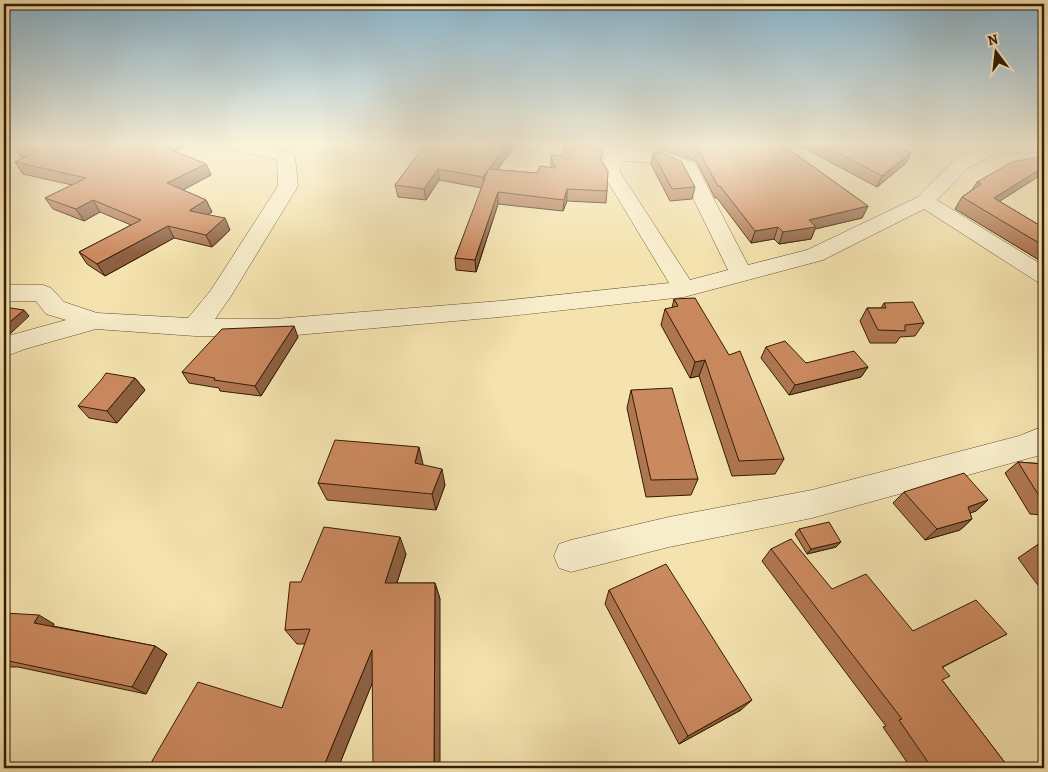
<svg xmlns="http://www.w3.org/2000/svg" width="1048" height="772" font-family="Alegreya,serif">
<style>
.lines{fill:none;stroke-linecap:round;stroke-linejoin:round}
.minor-casing{stroke:#644e2f;stroke-width:1}
.minor{fill:#f8edcb;fill-rule:evenodd}
.wall{fill:#af7652;stroke:#341c04}
.shaded-wall{fill:#8e6042;stroke:#341c04}
.building{fill:#cb895f;stroke:#341c04}
</style>
<rect width="100%" height="100%" fill="#f4e3af"/>
<filter id="stains"><feTurbulence type="fractalNoise" baseFrequency=".004" numOctaves="4"/><feColorMatrix values="0 0 0 0 .2 0 0 0 0 .09 0 0 0 0 .02 0 0 0 .5 -.17"/></filter>
<radialGradient id="worn" r=".72"><stop offset=".6" stop-color="#630" stop-opacity="0"/><stop offset="1" stop-color="#630" stop-opacity=".3"/></radialGradient>
<g class="lines">
<g class="minor-casing">
<g id="minor">
<path d="M224,145H257L292,153L295,157L298,186L231,296L215,319H274L500,301L669,283L602,172L605,157L574,156L525,150L519,149L516,145L605,146L617,150L661,152L695,163L748,265L807,250L918,197L953,161L985,145H1044V152L995,154L967,169L937,200L1044,266V283L1036,281L924,209L823,260L684,297L500,317L274,337L195,336L96,329L25,349L4,357V337L66,320L46,314L36,301H4V285H43L51,288L64,302L97,313L188,318L211,290L278,186L277,160L227,149ZM622,161L659,163L680,171L728,270L690,280L620,172Z"/>
<path d="M1044,426V452L1037,456L812,518L669,547L571,572L559,568L554,556L559,544L571,540L669,517L812,490L1019,436Z"/>
</g>
</g>
<use href="#minor" class="minor"/>
</g>
<g class="wall">
<path d="M13,145H186L174,151L206,164L211,175L183,190L206,200L212,212L207,215L230,230L212,247L174,238L105,276L87,264L79,252L131,225L100,212L84,221L53,209L45,198L72,185L23,174L15,162L25,157H21Z"/>
<path d="M425,145H511L512,150L497,170L537,173L551,168V156L602,162L607,191L606,203L567,201L563,211L498,204L476,272L456,270L455,258L482,188L439,180L426,200L398,197L395,185Z"/>
<path d="M619,145H783L868,206L862,218L815,229L811,239L779,244L774,239L751,243L717,198H715L696,161L662,150Z"/>
<path d="M798,145H890L911,153L906,163L877,187Z"/>
<path d="M653,153L695,187L692,199L670,201L651,164Z"/>
<path d="M1044,153V173L999,201L1044,228V263L955,209L962,197L972,190L977,182L1044,156L1043,154Z"/>
<path d="M674,299L784,459L775,474L732,476L699,376L690,378L661,325L665,309L672,308Z"/>
<path d="M884,303L924,323L915,336L900,337L896,343H870L860,321L867,308H881Z"/>
<path d="M298,337L261,396L220,391L219,388L189,383L182,372Z"/>
<path d="M766,347L806,363L868,367L861,377L789,395L761,358Z"/>
<path d="M135,378L145,390L117,423L89,418L78,406Z"/>
<path d="M631,390L698,479L691,495L646,497L627,408Z"/>
<path d="M1018,462L1044,464V515L1030,514L1005,473Z"/>
<path d="M423,464L422,465L445,485L436,510L327,500L318,483Z"/>
<path d="M904,492L988,500L976,511L970,513L972,519L960,530L925,540L893,503Z"/>
<path d="M799,529L836,547L807,554L795,534Z"/>
<path d="M1044,544V593L1034,580L1018,558L1037,545Z"/>
<path d="M771,549L832,589L913,631L1007,634L943,667L942,680L1009,768H911L883,727L886,726L762,561Z"/>
<path d="M406,554L397,583H435L440,599L372,683L338,768H148L282,708L305,644H297L285,630L301,582Z"/>
<path d="M609,590L741,710L679,744L605,604Z"/>
<path d="M4,613L54,624L53,626L155,646L167,654L146,694L18,667H4Z"/>
</g>
<g class="shaded-wall">
<path d="M158,145H186L164,156Z"/>
<path d="M506,145H511L512,150L489,181V169Z"/>
<path d="M911,153L906,163L877,187L882,176Z"/>
<path d="M206,164L211,175L173,195L167,183Z"/>
<path d="M1044,167V173L986,210L994,198Z"/>
<path d="M438,169L439,180L426,200L424,189Z"/>
<path d="M488,170L484,188L483,177Z"/>
<path d="M567,189V201L563,211L564,200Z"/>
<path d="M498,192V204L476,272L475,260Z"/>
<path d="M93,200L100,212L84,221L76,209Z"/>
<path d="M206,200L212,212L195,222L190,210Z"/>
<path d="M868,206L862,218L815,229L811,239L779,244L783,232L809,220Z"/>
<path d="M225,218L230,230L212,247L206,235Z"/>
<path d="M168,226L174,238L105,276L97,264Z"/>
<path d="M778,227L774,239L751,243L755,231Z"/>
<path d="M24,310L29,316L10,334L4,335V327Z"/>
<path d="M294,326L298,337L261,396L255,386Z"/>
<path d="M705,360L699,376L690,378L695,362Z"/>
<path d="M868,367L861,377L789,395L795,385Z"/>
<path d="M135,378L145,390L117,423L107,411Z"/>
<path d="M419,447L423,464L419,480L415,463Z"/>
<path d="M442,469L445,485L436,510L432,494Z"/>
<path d="M988,500L976,511L956,518L968,507Z"/>
<path d="M972,519L960,530L925,540L937,529Z"/>
<path d="M400,537L406,554L392,598L385,583Z"/>
<path d="M841,542L836,547L807,554L811,549Z"/>
<path d="M435,583L440,599V768H434Z"/>
<path d="M39,615L54,624L50,631L34,623Z"/>
<path d="M155,646L167,654L146,694L132,687Z"/>
<path d="M372,650L380,664L338,768H323Z"/>
<path d="M752,700L741,710L679,744L688,736Z"/>
</g>
<g class="building">
<path d="M13,145H159L206,164L167,183L206,200L190,210V211L225,218L206,235L168,226L97,264L79,252L141,220L93,200L76,209L45,198L86,178L15,162L39,150Z"/>
<path d="M425,145H506L489,169L537,173L540,166L555,168L551,156L562,155L565,147H604L601,160L608,171L607,191L567,189L564,200L498,192L475,260L455,258L488,170L483,177L438,169L424,189L395,185Z"/>
<path d="M683,145H783L868,206L809,220L816,227L783,232L778,227L755,231L720,186H718L698,150Z"/>
<path d="M822,145H890L911,153L882,176Z"/>
<path d="M653,153H661L681,161L695,187L672,189Z"/>
<path d="M1044,156V167L994,198L1044,228V246L962,197L981,184L977,182L1012,162Z"/>
<path d="M695,298L729,355L740,351L784,459L739,461L705,360L695,362L665,309L678,306L674,299Z"/>
<path d="M913,302L924,323L905,325V331L878,330L867,308H886L884,303Z"/>
<path d="M4,307L24,310L4,327Z"/>
<path d="M294,326L255,386L214,380L215,378L182,372L222,329Z"/>
<path d="M785,341L806,363L854,351L868,367L795,385L766,347Z"/>
<path d="M106,373L135,378L107,411L78,406L102,379Z"/>
<path d="M672,388L698,479L651,480L631,390Z"/>
<path d="M335,440L419,447L415,463L442,469L432,494L318,483Z"/>
<path d="M1018,462L1044,464V504Z"/>
<path d="M964,473L988,500L968,507L972,519L937,529L904,492Z"/>
<path d="M829,522L841,542L811,549L799,529Z"/>
<path d="M324,527L400,537L385,583H435L434,768H373L372,650L323,768H148L198,682L282,708L310,629L285,630L290,582H301Z"/>
<path d="M791,539L832,589L866,574L913,631L976,600L1007,634L942,667L950,676L942,680L1009,768H932L899,720L902,719L771,549Z"/>
<path d="M1044,544V554L1037,545Z"/>
<path d="M666,564L752,700L688,736L609,590Z"/>
<path d="M4,613L39,615L34,623L155,646L132,687L4,660Z"/>
</g>
<linearGradient id="sky" x2="0" y2="1"><stop stop-color="#8ab8d3"/><stop offset="0.57" stop-color="#faf2db"/><stop offset="1" stop-color="#faf2db" stop-opacity="0"/></linearGradient>
<rect width="1048" height="253" fill="url(#sky)"/>
<rect width="1048" height="772" fill="none" stroke="#f4e3af" stroke-width="20"/>
<rect x="5" y="5" width="1038" height="762" fill="none" stroke="#341c04" stroke-width="2.5"/>
<rect x="10" y="10" width="1028" height="752" fill="none" stroke="#341c04"/>
<g transform="translate(996 52) rotate(345)" stroke="#f8edcb" stroke-width="4" paint-order="stroke">
<path d="M0-4L9 19L0 12L-9 19Z" fill="#341c04"/>
<text y="-8" font-size="14" font-weight="bold" text-anchor="middle" fill="#341c04">N</text>
</g>
<rect width="100%" height="100%" filter="url(#stains)"/>
<rect width="100%" height="100%" fill="url(#worn)"/>
</svg>
